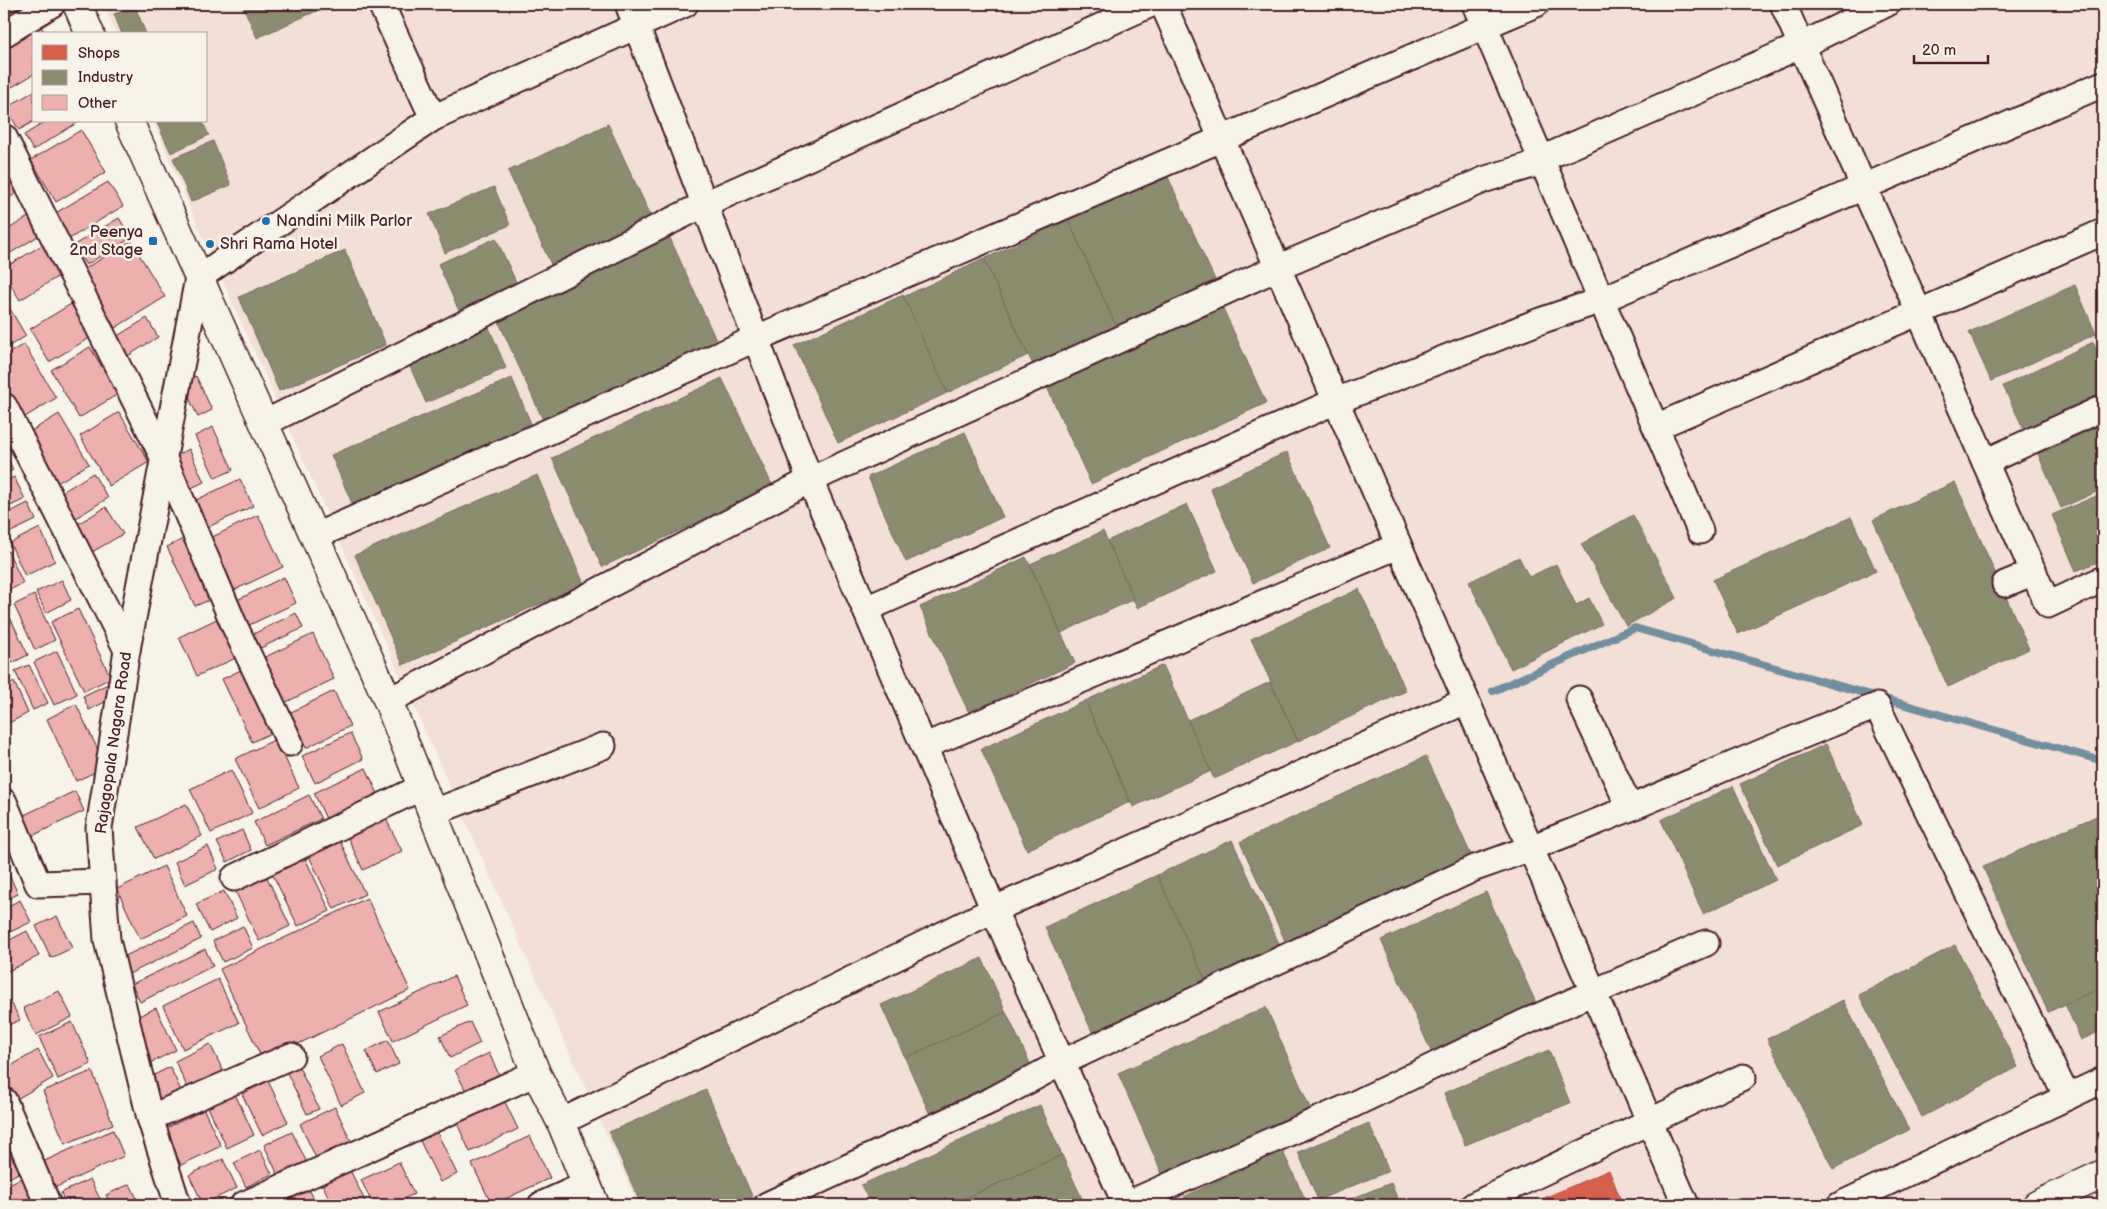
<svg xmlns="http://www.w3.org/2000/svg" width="2107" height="1209" font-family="'Balsamiq Sans',sans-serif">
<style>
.built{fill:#f4dfd6}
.shops{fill:#d6604d;stroke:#ac4c43}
.industry{fill:#8c8c6e;stroke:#786b5a}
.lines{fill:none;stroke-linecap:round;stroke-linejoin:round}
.stream{stroke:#728e9f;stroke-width:8}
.building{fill:#ecb1ac;stroke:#4a1f2b}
.minor-casing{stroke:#4a1f2b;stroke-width:29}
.major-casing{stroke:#4a1f2b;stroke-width:31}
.minor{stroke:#f7f3e8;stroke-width:25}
.major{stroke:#f7f3e8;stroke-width:28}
.poi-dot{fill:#1f6fb2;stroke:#f7f3e8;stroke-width:2}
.labels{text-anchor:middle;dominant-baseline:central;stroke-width:5;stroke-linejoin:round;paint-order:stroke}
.poi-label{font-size:16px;fill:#4a1f2b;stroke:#f7f3e8;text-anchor:start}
.street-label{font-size:16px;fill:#4a1f2b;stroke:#f7f3e8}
</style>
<rect width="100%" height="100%" fill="#f7f3e8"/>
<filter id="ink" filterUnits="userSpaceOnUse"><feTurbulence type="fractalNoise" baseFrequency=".02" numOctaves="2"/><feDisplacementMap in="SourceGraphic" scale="10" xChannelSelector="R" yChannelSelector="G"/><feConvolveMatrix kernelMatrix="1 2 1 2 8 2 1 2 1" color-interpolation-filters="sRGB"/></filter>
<g filter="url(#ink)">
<path class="built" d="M103,4H2103V1205H638L196,222L153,121H206V34H116Z"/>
<path class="shops" d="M1609,1170L1623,1205H1528Z"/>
<g class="industry">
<path d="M242,4H321L323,8L257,38Z"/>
<path d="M135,6L146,34H122L114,14Z"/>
<path d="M156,121H202L209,135L171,153Z"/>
<path d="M608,124L655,225L554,271L508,171Z"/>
<path d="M213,141L231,185L191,202L173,158Z"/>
<path d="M1167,175L1215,280L1116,326L1068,220Z"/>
<path d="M494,187L510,225L445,253L429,214Z"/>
<path d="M1068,220L1116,326L1033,365L984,259Z"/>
<path d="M496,238L517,284L459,311L438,264Z"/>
<path d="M670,238L720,349L547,429L497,318Z"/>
<path d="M345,250L386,345L279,391L239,297Z"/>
<path d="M984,259L1028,355L947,393L903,297Z"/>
<path d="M2075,285L2096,334L1991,381L1969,332Z"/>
<path d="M903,295L947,393L838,443L794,345Z"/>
<path d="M1221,304L1266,403L1091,484L1046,385Z"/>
<path d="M488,325L506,368L426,403L407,360Z"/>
<path d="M2103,334V348L2098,336Z"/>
<path d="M2093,342L2103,364V394L2025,432L2003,386Z"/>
<path d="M512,378L534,431L354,508L331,455Z"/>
<path d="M722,378L773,487L602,567L552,458Z"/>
<path d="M2103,424V489L2061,508L2038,454Z"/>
<path d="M965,432L1003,517L906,562L868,477Z"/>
<path d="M1287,452L1330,548L1253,583L1210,488Z"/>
<path d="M537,475L584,584L403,665L355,555Z"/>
<path d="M1955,482L2029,649L1948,687L1873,520Z"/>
<path d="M2103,493V560L2076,571L2052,515Z"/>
<path d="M1187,504L1217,571L1137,608L1107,541Z"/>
<path d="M1633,515L1677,598L1626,626L1581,544Z"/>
<path d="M1851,517L1876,571L1738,634L1713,580Z"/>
<path d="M1103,531L1134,599L1061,633L1030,564Z"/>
<path d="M1026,557L1075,663L969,713L920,607Z"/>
<path d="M1519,557L1529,577L1556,564L1576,605L1589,598L1602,624L1511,669L1469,582Z"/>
<path d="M1359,589L1406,691L1298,741L1251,639Z"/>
<path d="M1163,665L1211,771L1133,807L1085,701Z"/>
<path d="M1270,682L1298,741L1214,779L1188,720Z"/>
<path d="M1085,701L1130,802L1027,850L981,749Z"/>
<path d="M1826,744L1863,825L1777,865L1740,784Z"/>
<path d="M1426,756L1473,859L1287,945L1240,842Z"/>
<path d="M1733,786L1776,880L1703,914L1661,820Z"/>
<path d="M2103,813V987L2048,1012L1983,867Z"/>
<path d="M1232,840L1281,948L1206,982L1157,875Z"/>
<path d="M1157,875L1207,984L1094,1036L1045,927Z"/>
<path d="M1486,892L1536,1003L1431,1051L1381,940Z"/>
<path d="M1955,945L2018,1067L1922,1117L1859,995Z"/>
<path d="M982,958L1006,1012L905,1058L881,1005Z"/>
<path d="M2103,987V1030L2081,1040L2065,1004Z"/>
<path d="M1843,1000L1909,1130L1833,1169L1767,1039Z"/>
<path d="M1266,1007L1314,1117L1166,1183L1118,1073Z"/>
<path d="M1006,1012L1033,1070L931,1117L905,1058Z"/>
<path d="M1549,1050L1570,1103L1465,1145L1444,1093Z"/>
<path d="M706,1090L753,1198L737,1205H641L609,1132Z"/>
<path d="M1040,1105L1062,1155L950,1205H871L861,1185Z"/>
<path d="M1369,1123L1389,1171L1318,1200L1298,1152Z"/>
<path d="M1282,1150L1308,1205H1188L1184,1197Z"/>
<path d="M1062,1155L1085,1205H956L955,1203Z"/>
<path d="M1391,1183L1400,1205H1335Z"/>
</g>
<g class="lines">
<path class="stream" d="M1493,691L1635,628L2103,761"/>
</g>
<g class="building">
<path d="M4,4H25L4,15Z"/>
<path d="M41,26L45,34H34V74L12,87L4,74V48Z"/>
<path d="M34,91V121L19,130L6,108Z"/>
<path d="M47,121H80L33,150L24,135Z"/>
<path d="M81,130L106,172L56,202L31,160Z"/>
<path d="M7,170L20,191L4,201V172Z"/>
<path d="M108,182L123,206L69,239L54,214Z"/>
<path d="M28,217L40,235L4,257V232Z"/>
<path d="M119,218L131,238L86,265L74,245Z"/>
<path d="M131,241L165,297L115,328L81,271Z"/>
<path d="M44,244L62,274L20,300L4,274V268Z"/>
<path d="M4,299L26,336L4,349Z"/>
<path d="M71,304L91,337L49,362L30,329Z"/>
<path d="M147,318L158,337L126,357L114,338Z"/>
<path d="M24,344L56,398L20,420L4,394V356Z"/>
<path d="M90,347L118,394L79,418L51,370Z"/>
<path d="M196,376L212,410L198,417L182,383Z"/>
<path d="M119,412L149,462L109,486L80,436Z"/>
<path d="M59,414L89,464L54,485L25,435Z"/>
<path d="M213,427L233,470L215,478L195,436Z"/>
<path d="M189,449L204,482L187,490L172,458Z"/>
<path d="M4,450L13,470L4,474Z"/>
<path d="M93,473L108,498L71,521L56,496Z"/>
<path d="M14,477L25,499L4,509V482Z"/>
<path d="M240,479L253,506L206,528L194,501Z"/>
<path d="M28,503L36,520L9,533L4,521V515Z"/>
<path d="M106,507L123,534L87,555L71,528Z"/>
<path d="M258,515L283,567L228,593L204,541Z"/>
<path d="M40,528L55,561L25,576L10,543Z"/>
<path d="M183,539L212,599L195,606L167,547Z"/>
<path d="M8,551L23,583L4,593V553Z"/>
<path d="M284,577L296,603L243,628L231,603Z"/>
<path d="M62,580L71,600L46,613L36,592Z"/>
<path d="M34,595L55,640L35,650L14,605Z"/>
<path d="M6,609L28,655L12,663L4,646V610Z"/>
<path d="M78,609L111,678L84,691L51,622Z"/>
<path d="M296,613L303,628L254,651L247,637Z"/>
<path d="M221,617L240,656L197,676L179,637Z"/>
<path d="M313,634L334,679L278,706L257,661Z"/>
<path d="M57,651L77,694L54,705L34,662Z"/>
<path d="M29,665L48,703L33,710L15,671Z"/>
<path d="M243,669L273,732L252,742L222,679Z"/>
<path d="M14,682L28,713L7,724L4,717V687Z"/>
<path d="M112,682L119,695L89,710L83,696Z"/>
<path d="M334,691L350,726L306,748L289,713Z"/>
<path d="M76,704L106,767L76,781L47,719Z"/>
<path d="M350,733L363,759L315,783L302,756Z"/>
<path d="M276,739L299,788L259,808L235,759Z"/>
<path d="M366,768L379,796L327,821L314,793Z"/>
<path d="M231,770L252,813L211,833L190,789Z"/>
<path d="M75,791L84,811L32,836L22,816Z"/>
<path d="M309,795L321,819L265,845L254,822Z"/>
<path d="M186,804L202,836L154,859L138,827Z"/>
<path d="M386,819L402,851L363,870L348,838Z"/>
<path d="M242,830L251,850L227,862L217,842Z"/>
<path d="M340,841L365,894L334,909L309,856Z"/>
<path d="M208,846L218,869L185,885L175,862Z"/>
<path d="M4,849L10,863L4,866Z"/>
<path d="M304,856L330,911L298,926L271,871Z"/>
<path d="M164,866L187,916L140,939L117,889Z"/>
<path d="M264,871L290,926L259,941L233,886Z"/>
<path d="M8,872L18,894L4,901V874Z"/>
<path d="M224,891L237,918L210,932L196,904Z"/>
<path d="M367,898L410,990L263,1061L220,969Z"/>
<path d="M20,900L31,922L4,935V908Z"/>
<path d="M57,916L72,948L51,958L36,926Z"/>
<path d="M194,923L201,939L129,974L121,958Z"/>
<path d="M243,926L253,948L223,962L213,941Z"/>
<path d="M27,931L39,956L4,973V943Z"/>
<path d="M205,949L213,966L140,1002L132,984Z"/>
<path d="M454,976L467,1005L393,1041L379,1012Z"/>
<path d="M218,979L239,1023L183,1049L163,1006Z"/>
<path d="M59,991L72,1017L36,1035L23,1008Z"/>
<path d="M12,1004L20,1020L4,1027V1009Z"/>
<path d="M156,1008L176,1050L148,1064L128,1021Z"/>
<path d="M72,1022L91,1064L58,1079L39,1037Z"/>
<path d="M470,1022L480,1043L450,1058L440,1036Z"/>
<path d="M388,1040L399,1064L377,1074L366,1051Z"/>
<path d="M210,1044L227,1079L192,1097L175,1061Z"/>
<path d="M342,1044L365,1093L341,1105L318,1056Z"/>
<path d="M38,1050L53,1078L15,1100L4,1079V1070Z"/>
<path d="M489,1053L500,1077L467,1093L455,1070Z"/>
<path d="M298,1065L319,1109L307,1114L286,1071Z"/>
<path d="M170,1067L183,1095L161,1105L148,1078Z"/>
<path d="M92,1071L113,1124L65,1144L43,1091Z"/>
<path d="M268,1081L288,1122L262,1135L242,1094Z"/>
<path d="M235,1094L254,1135L227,1148L208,1107Z"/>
<path d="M503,1098L518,1129L470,1152L456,1121Z"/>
<path d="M335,1107L351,1141L316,1158L300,1124Z"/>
<path d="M204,1110L221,1146L181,1165L164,1129Z"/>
<path d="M113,1130L124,1156L52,1189L40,1163Z"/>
<path d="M292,1132L307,1163L279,1177L264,1145Z"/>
<path d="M437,1132L457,1174L440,1182L420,1141Z"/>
<path d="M530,1136L550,1178L492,1205L472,1164Z"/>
<path d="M6,1148L20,1172L4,1181V1149Z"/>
<path d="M260,1150L272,1174L246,1187L234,1163Z"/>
<path d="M223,1159L237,1188L203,1204L189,1175Z"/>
<path d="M399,1162L414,1194L391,1205H373L361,1180Z"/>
<path d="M349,1168L367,1205H332L321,1181Z"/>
<path d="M24,1177L37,1205H4V1186Z"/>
<path d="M90,1179L103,1205H66L61,1193Z"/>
<path d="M130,1184L140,1205H111L106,1195Z"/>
<path d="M309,1189L317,1205H276Z"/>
<path d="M434,1197L438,1205H417Z"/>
</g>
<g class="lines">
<g class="minor-casing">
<g id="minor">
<path d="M381,4L433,118"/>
<path d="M628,4L810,480L999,922L1126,1205"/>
<path d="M1163,4L1686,1205"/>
<path d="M1475,4L1700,531"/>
<path d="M1783,4L2048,605L2103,579"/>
<path d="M4,34L52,4"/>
<path d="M4,137L164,459L235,627L290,743"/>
<path d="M4,406L127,650"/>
<path d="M265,423L705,204L1151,4"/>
<path d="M1656,427L2103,232"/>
<path d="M1985,462L2103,408"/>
<path d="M316,536L757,338L1536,4"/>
<path d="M2005,584L2034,572"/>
<path d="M866,609L1336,401L1540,321L1601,300L2103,84"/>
<path d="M1579,699L1630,808"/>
<path d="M388,701L810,480L1277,268L1486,179L1542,162L1544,158L1802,45L1886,4"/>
<path d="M925,746L1398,546"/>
<path d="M4,802L38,884L103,882"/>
<path d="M432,813L603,746"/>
<path d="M234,878L422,787"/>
<path d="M4,1101L48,1205"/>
<path d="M150,1118L291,1056"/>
<path d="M561,1122L995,909L1466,701"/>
<path d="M178,1205L150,1118L107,940L99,828L127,650L198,278L433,118L685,4"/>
<path d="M243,1205L536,1073"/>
<path d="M541,1205L587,1184"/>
<path d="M767,1205L992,1100L1063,1062L1475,868C1611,821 1742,757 1877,706L2067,1097"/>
<path d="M1125,1205L1348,1107L1521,1024L1706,943"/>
<path d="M1474,1205L1743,1077"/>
<path d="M1840,1205L2103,1080"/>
</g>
</g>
<g class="major-casing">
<g id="major">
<path d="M77,4L90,34"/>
<path d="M129,121L388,701L536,1073L561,1122L595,1205"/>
<path d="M2037,1205L2103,1174"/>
</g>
</g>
<use href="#minor" class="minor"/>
<use href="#major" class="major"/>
</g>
</g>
<g class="poi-dot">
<circle cx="266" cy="221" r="5"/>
<rect x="148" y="236" width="10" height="10" rx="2.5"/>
<circle cx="210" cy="244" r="5"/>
</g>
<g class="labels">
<g class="poi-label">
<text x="276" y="221">Nandini Milk Parlor</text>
<text x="143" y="232" text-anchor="end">Peenya<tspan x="143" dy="18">2nd Stage</tspan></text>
<text x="220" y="244">Shri Rama Hotel</text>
</g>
<g class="street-label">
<text transform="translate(114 743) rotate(-82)">Rajagopala Nagara Road</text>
</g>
</g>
<rect width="2107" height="1209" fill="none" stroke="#f7f3e8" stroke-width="20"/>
<rect x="10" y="10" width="2087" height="1189" fill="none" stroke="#4a1f2b" stroke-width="2" filter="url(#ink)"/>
<rect x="32" y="32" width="175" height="90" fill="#f7f3e8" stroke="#b29e9c"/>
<rect x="42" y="45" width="25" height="15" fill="#d6604d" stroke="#b29e9c"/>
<text x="78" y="58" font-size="15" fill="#4a1f2b">Shops</text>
<rect x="42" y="70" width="25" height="15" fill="#8c8c6e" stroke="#b29e9c"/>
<text x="78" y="82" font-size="15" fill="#4a1f2b">Industry</text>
<rect x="42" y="95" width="25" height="15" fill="#ecb1ac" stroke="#b29e9c"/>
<text x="78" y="108" font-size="15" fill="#4a1f2b">Other</text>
<path d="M1914 55v8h74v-8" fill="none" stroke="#4a1f2b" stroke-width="2.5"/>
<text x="1922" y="55" font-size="15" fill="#4a1f2b" stroke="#f7f3e8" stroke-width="4" paint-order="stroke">20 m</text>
</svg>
